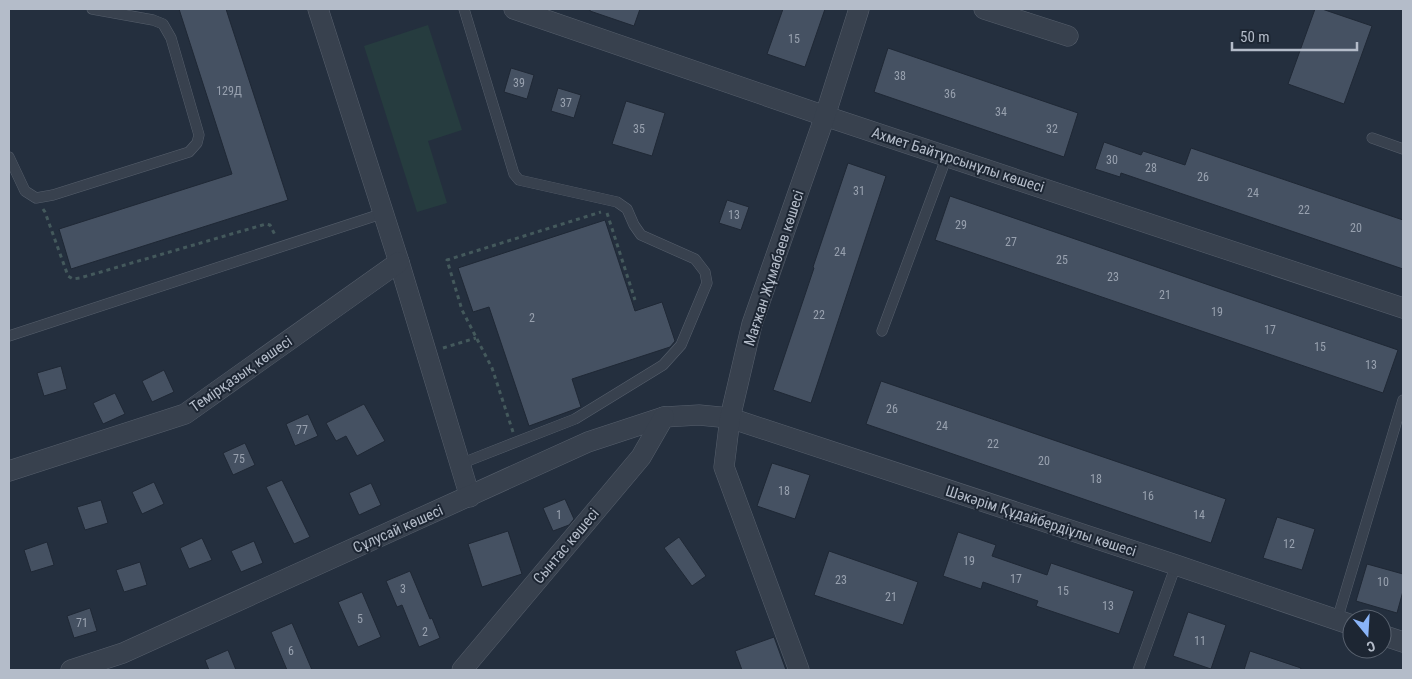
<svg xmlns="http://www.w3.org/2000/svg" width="1412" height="679" font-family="'Roboto Condensed',sans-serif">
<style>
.green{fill:#263c3f}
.building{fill:#455162;stroke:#1f2835}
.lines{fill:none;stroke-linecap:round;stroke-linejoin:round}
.service-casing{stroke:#565f6c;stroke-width:11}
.minor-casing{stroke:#565f6c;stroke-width:21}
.path{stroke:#44595c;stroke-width:3;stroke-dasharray:4 4;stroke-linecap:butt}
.service{stroke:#38414e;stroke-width:10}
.minor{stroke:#38414e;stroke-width:20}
.labels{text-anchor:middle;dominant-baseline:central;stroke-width:4;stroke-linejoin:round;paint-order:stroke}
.number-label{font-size:12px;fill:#98a1af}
.street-label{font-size:15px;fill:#b4bcc9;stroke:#1d2633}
</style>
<rect width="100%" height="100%" fill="#242f3e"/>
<path class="green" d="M428,25L462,130L428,141L447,203L417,212L364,46Z"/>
<g class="building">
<path d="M179,9H226L288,200L71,269L59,229L232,174Z"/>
<path d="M590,9H640L634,26L590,11Z"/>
<path d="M783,9H825L805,67L767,54Z"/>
<path d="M1315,9H1322L1372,26L1344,104L1288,84Z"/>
<path d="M888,48L1078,113L1064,157L874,92Z"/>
<path d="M511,68L534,75L527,99L504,92Z"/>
<path d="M558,88L581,95L574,118L551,111Z"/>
<path d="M626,101L665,113L652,156L612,144Z"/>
<path d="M1104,142L1141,155L1143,151L1185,165L1191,148L1403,220V269L1121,173L1120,177L1095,169Z"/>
<path d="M848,163L886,176L811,403L773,390L814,268L813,267Z"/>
<path d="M950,196L1398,350L1383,393L935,240Z"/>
<path d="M727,200L749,207L741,230L719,223Z"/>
<path d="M605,220L635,311L662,302L675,341L670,347L572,379L581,407L529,426L489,307L473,312L458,268Z"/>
<path d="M61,366L67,389L44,396L37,373Z"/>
<path d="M164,370L174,392L152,402L142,381Z"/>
<path d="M881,381L1226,499L1211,543L866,424Z"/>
<path d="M115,393L125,414L103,424L93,403Z"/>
<path d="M364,404L385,441L357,456L346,436L336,441L326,423Z"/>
<path d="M308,414L318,436L295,446L286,424Z"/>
<path d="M245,443L255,465L233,475L223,453Z"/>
<path d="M772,463L810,475L795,519L757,506Z"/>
<path d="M282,480L310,537L294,544L266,487Z"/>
<path d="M154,482L164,504L142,514L132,492Z"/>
<path d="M371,483L381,505L359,515L349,493Z"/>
<path d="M565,499L574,519L569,525L553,531L543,508Z"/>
<path d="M101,500L108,523L85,530L77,507Z"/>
<path d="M1277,517L1315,529L1302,570L1263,558Z"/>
<path d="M508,531L522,574L482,587L468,544Z"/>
<path d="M958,532L996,545L992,556L1047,575L1051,563L1134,591L1119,634L1036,606L1038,601L983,582L981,589L943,576Z"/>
<path d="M679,537L706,576L692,586L664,548Z"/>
<path d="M202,538L212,560L189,569L180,548Z"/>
<path d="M254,541L263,563L241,572L231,551Z"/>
<path d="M47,542L54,565L31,572L24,550Z"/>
<path d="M829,551L918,582L903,625L814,595Z"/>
<path d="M140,562L147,585L124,592L116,570Z"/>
<path d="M1367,564L1403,574V591L1397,613L1356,601Z"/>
<path d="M410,571L430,619L432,618L440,638L419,647L402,605L397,607L386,581Z"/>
<path d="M362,592L381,637L358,647L338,602Z"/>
<path d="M90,608L97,631L74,638L67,616Z"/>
<path d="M1188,612L1226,625L1211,669L1173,656Z"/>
<path d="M292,623L312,670H287L271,632Z"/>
<path d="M774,637L786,670H742L735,651Z"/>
<path d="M228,650L236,670H209L205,660Z"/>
<path d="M1250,651L1301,668L1300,670H1244Z"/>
</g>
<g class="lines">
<g class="service-casing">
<g id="service">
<path d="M1372,138L1403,149"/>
<path d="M9,157L25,191L36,198L53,195L189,152L197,143L199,135L171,38L163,24L153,20L92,9"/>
<path d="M882,331L947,156"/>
<path d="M9,336L384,213"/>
<path d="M460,464L575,419L663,365L681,345L707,283L705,272L695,259L641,235L634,225L627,209L617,202L519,180L514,174L464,9"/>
<path d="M1337,620L1403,400"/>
<path d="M1138,670L1176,565"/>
</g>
</g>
<g class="minor-casing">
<g id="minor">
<path d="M318,9L399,262L470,497"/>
<path d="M514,9L825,116L1403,308"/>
<path d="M984,9L1068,36"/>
<path d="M9,471L185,414L399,262"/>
<path d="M1382,635L1403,642"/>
<path d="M71,670L123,653L588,442L664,417L699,415L730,418L1176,565L1352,625"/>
<path d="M462,670L641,457L664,417"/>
<path d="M799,670L724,467L730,418L752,324L825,116L859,9"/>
</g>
</g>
<g class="path">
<path d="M43,209L45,212L68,276L73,279L80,278L266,224L270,225L276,237"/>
<path d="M607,213L635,300"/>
<path d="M443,348L476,338"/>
<path d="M513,432L492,368L462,310L447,260L601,212"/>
</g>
<use href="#service" class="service"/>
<use href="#minor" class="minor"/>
</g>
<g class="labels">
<g class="number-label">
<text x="794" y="39">15</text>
<text x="900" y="76">38</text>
<text x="519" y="83">39</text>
<text x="229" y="91">129Д</text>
<text x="950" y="94">36</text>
<text x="566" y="103">37</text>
<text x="1001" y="112">34</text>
<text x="639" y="129">35</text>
<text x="1052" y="129">32</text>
<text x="1112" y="160">30</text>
<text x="1151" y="168">28</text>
<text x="1203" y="177">26</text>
<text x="859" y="191">31</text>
<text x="1253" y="193">24</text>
<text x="1304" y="210">22</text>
<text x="734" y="215">13</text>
<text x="961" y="225">29</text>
<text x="1356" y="228">20</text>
<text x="1011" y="242">27</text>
<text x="840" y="252">24</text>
<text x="1062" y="260">25</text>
<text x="1113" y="277">23</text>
<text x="1165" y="295">21</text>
<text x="1217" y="312">19</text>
<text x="819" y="315">22</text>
<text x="532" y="318">2</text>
<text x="1270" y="330">17</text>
<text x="1320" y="347">15</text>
<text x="1371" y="365">13</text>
<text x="892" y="409">26</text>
<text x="942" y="426">24</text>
<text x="302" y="430">77</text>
<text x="993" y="444">22</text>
<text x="239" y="459">75</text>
<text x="1044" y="461">20</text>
<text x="1096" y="479">18</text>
<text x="784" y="491">18</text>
<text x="1148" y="496">16</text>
<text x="559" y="515">1</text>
<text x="1199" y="515">14</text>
<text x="1289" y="544">12</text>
<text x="969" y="561">19</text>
<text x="1016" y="579">17</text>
<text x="841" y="580">23</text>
<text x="1383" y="582">10</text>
<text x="403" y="589">3</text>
<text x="1063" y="591">15</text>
<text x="891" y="597">21</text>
<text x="1108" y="606">13</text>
<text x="360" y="619">5</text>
<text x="82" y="623">71</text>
<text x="425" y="632">2</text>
<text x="1200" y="641">11</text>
<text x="291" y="651">6</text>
</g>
<g class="street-label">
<text transform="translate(958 160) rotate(18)">Ахмет Байтұрсынұлы көшесі</text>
<text transform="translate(774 268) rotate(-72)">Мағжан Жұмабаев көшесі</text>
<text transform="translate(241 374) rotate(-35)">Темірқазық көшесі</text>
<text transform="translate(1041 521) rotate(18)">Шәкәрім Құдайбердіұлы көшесі</text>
<text transform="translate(398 529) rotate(-24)">Сұлусай көшесі</text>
<text transform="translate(566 546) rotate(-50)">Сынтас көшесі</text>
</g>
</g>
<rect width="1412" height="679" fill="none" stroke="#b4bcc9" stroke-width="20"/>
<g transform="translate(1367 634) rotate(162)"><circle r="24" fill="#1d2633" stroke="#59626f"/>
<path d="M0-4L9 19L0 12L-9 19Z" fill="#8ab4f8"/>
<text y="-8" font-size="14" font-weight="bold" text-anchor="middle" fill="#b4bcc9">С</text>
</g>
<path d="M1232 42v8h125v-8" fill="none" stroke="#b4bcc9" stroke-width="2.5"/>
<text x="1240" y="42" font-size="15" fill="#b4bcc9" stroke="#1d2633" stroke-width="4" paint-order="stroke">50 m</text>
</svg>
